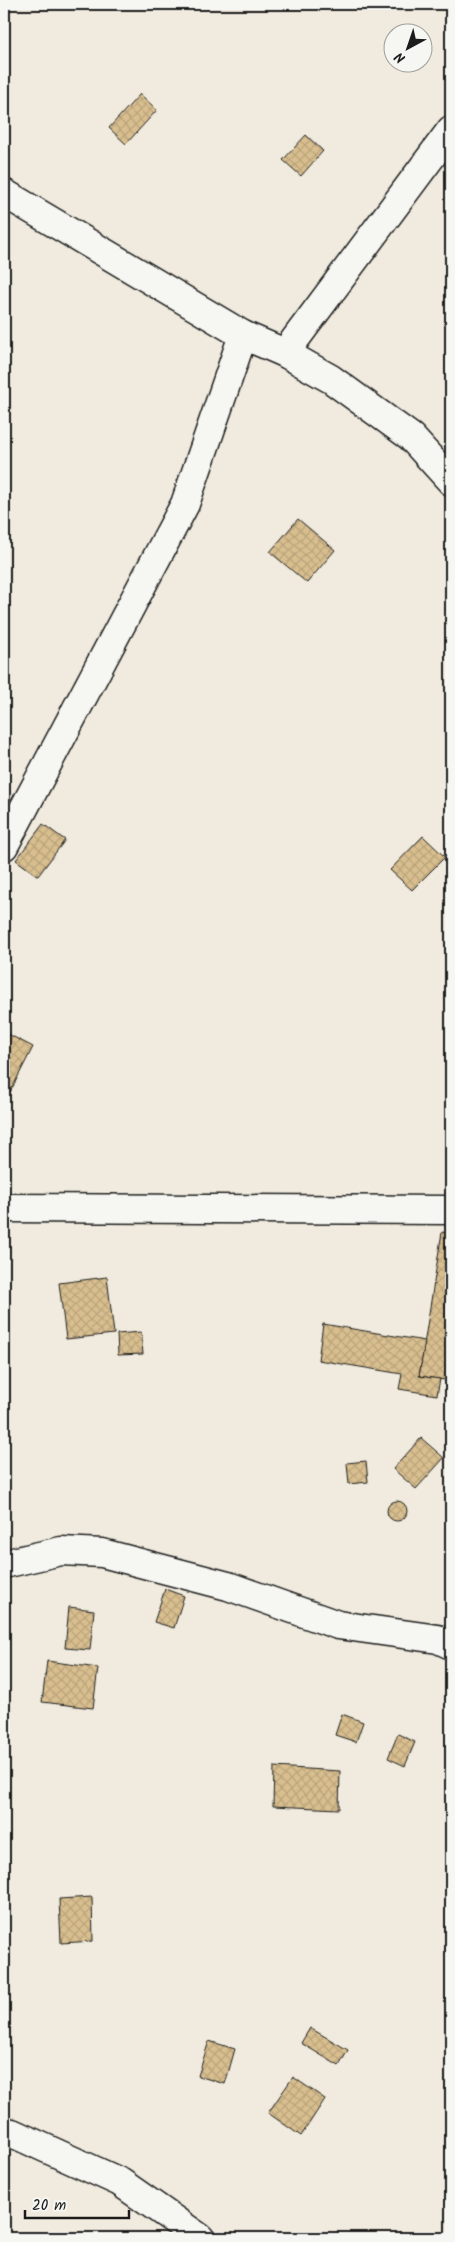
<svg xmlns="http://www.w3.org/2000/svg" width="455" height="2242" font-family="Kalam,sans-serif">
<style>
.building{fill:url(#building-cross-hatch);stroke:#1c1c1c}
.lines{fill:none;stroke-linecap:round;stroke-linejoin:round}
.minor-casing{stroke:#1c1c1c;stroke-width:31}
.minor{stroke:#f6f6f2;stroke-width:28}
</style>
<defs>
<pattern id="building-cross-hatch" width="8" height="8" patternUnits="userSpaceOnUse" patternTransform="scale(1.25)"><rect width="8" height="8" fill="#d9bf8f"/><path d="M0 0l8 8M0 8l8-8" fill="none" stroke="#baa47b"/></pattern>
</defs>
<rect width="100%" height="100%" fill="#f0ebde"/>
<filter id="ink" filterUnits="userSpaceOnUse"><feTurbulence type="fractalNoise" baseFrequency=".02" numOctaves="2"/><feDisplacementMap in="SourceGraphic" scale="10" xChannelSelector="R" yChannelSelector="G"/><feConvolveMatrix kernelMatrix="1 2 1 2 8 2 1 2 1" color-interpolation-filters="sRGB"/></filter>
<g filter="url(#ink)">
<g class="building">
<path d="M140,94L157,110L126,144L109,128Z"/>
<path d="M306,135L323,151L301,176L283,160Z"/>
<path d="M298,519L335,550L307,583L270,552Z"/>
<path d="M43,824L65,840L38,876L16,860Z"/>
<path d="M423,836L445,857L412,890L390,870Z"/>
<path d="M4,1032L33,1047L4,1104Z"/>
<path d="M442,1232L451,1234V1381L419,1376Z"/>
<path d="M107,1277L114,1334L66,1339L59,1283Z"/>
<path d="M323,1324L425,1341L419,1376L440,1379L437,1395L399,1389L402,1374L318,1360Z"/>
<path d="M141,1332L143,1354L118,1355L117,1334Z"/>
<path d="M421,1438L444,1458L416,1489L393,1469Z"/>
<path d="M366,1461L368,1482L349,1484L347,1463Z"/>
<circle cx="397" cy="1511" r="10"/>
<path d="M165,1589L184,1596L174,1628L154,1622Z"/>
<path d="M69,1607L94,1610L90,1650L65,1648Z"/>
<path d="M47,1661L98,1668L93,1708L42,1702Z"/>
<path d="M342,1714L363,1722L356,1742L335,1735Z"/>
<path d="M398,1734L415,1742L405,1766L388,1758Z"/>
<path d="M274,1767L340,1771L339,1809L273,1806Z"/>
<path d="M92,1897L93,1941L61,1943L59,1899Z"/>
<path d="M310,2028L348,2050L339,2066L301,2043Z"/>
<path d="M209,2041L235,2049L225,2084L198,2076Z"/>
<path d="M293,2077L325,2099L301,2136L268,2113Z"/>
</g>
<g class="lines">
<g class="minor-casing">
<g id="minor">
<path d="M4,193L243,335L285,353L331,379L411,437L451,481"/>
<path d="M285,353L451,130"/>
<path d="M4,846L185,504L243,335"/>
<path d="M4,1208L451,1210"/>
<path d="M4,1564L61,1551L102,1553L228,1586L338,1625L438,1639L451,1645"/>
<path d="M4,2131L12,2133L120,2182L200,2238"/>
</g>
</g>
<use href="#minor" class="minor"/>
</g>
</g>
<rect width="455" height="2242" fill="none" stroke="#f6f6f2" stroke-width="20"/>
<rect x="10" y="10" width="435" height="2222" fill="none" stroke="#1c1c1c" stroke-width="2" filter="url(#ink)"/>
<g transform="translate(408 48) rotate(220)"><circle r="24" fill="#f6f6f2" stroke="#9f9f9c"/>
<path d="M0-4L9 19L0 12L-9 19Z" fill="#1c1c1c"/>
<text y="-8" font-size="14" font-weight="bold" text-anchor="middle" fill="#1c1c1c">N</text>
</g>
<path d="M25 2210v8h104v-8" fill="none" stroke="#1c1c1c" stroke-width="2.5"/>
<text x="32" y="2210" font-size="15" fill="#1c1c1c" stroke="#f6f6f2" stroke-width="4" paint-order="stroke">20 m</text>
</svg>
